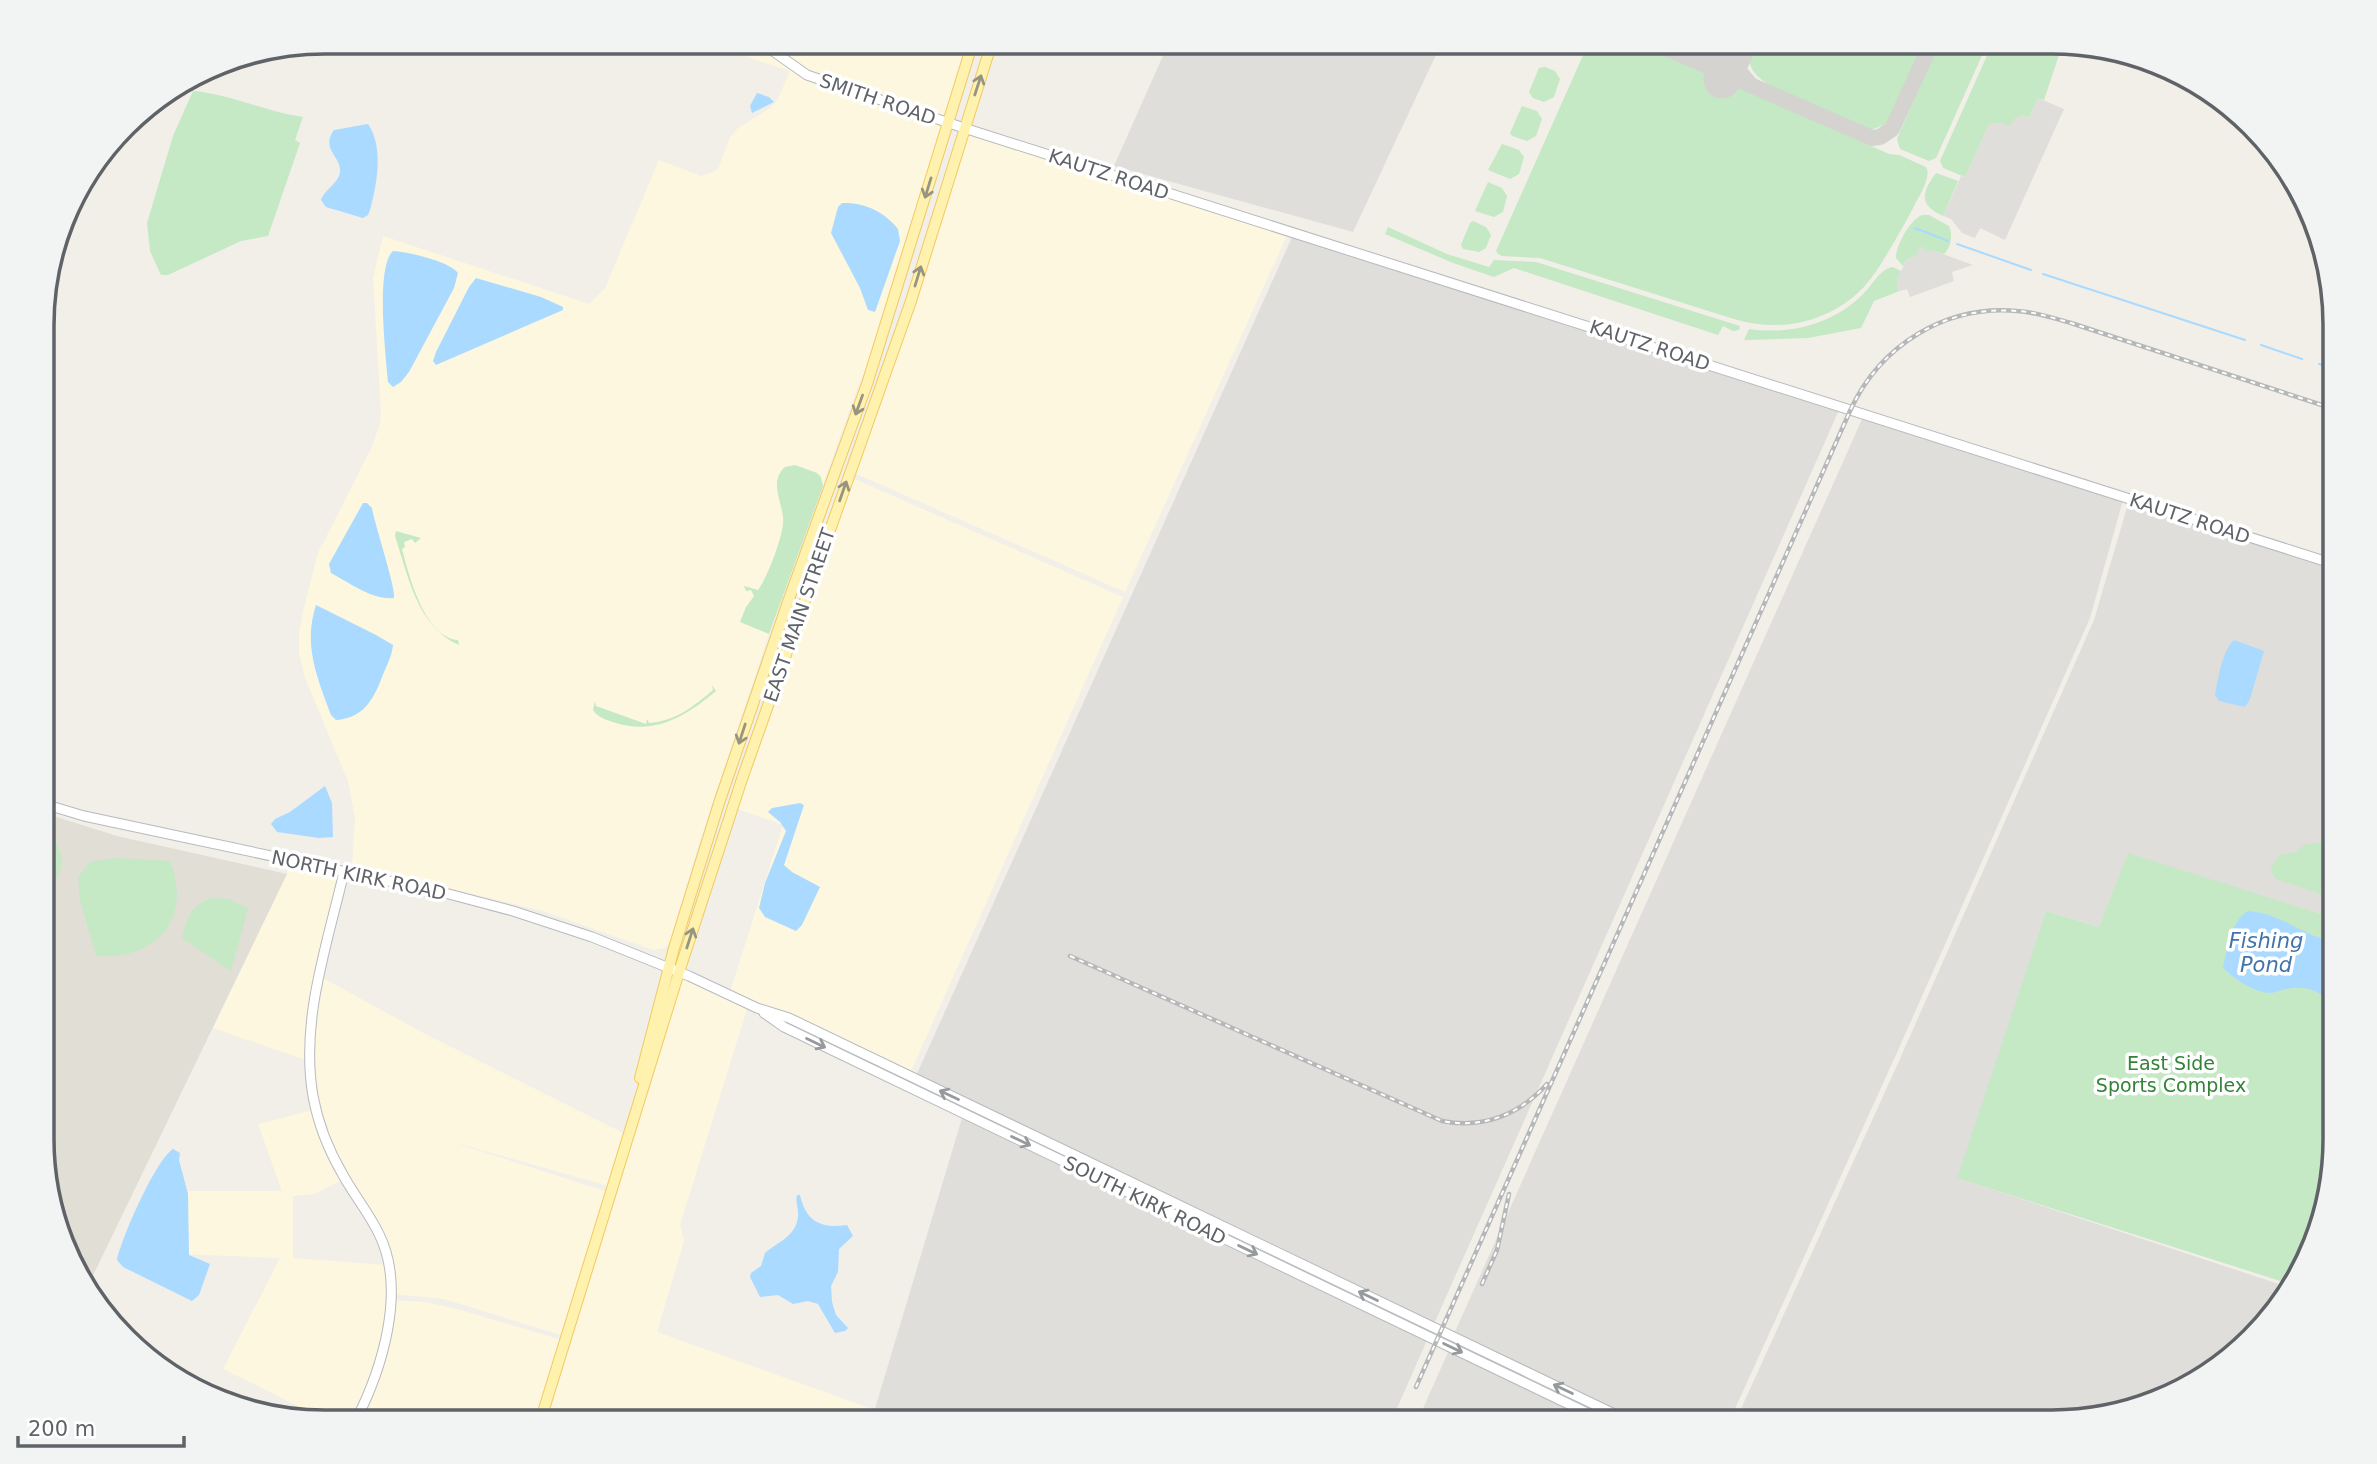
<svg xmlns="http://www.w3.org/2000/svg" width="2377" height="1464" font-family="'DejaVu Sans',sans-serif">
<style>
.commercial{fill:#fef7e0}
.industrial{fill:#e0deda}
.education{fill:#e1ded6}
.green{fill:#c5e8c5}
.water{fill:#aadaff}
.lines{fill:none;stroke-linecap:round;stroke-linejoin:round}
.stream{stroke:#aadaff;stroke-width:2}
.taxiway{stroke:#d4d3d0;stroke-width:16}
.runway{stroke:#d4d3d0;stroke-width:37}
.secondary-casing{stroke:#b6babf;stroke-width:11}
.primary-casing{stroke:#f2c960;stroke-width:12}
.secondary{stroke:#fff;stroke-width:9}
.primary{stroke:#fff2af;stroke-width:10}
.rail-casing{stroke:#b6b7b8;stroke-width:4.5}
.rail{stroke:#fff;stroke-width:2;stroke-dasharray:5;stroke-linecap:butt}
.oneway{stroke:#979581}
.oneway2{stroke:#979a9d}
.labels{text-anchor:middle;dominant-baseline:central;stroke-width:7;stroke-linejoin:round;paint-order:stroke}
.street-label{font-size:19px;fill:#5f6368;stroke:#fff}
.park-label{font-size:19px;fill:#348238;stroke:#fff}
.water-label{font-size:21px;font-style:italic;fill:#4174aa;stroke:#fff}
.rim{fill:none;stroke:#5f6368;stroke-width:3.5}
</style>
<rect width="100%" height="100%" fill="#f1efe8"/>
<g class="commercial">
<path d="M701,42H968L870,361L859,384L769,634L696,853L670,942L665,948L653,950L543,911L352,865L355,818L348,781L305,678L299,652V633L303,611L318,553L371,449L380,424L381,410L373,278L383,236L589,304L605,288L659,160L701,176L713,172L719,167L730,138L737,129L770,108L777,101L790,71Z"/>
<path d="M966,132L1288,233L1125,592L852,472Z"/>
<path d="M850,477L1123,597L910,1073L730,992L783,825L735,808Z"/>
<path d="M292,863L339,874L314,979L306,1029V1060L213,1028Z"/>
<path d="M681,976L747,1009L680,1225L684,1241L657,1332L875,1410L871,1422H544Z"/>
<path d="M321,977L425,1034L623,1133L608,1186L443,1139L608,1192L564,1336L444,1299L394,1294L390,1256L334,1155L321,1119L313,1081L311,1045Z"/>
<path d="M313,1110L343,1179L315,1194L293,1196V1258L386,1265L388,1296L383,1346L353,1422H330L223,1369L280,1258L182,1254L183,1191H282L258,1124Z"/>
<path d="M392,1300L425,1302L457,1309L562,1340L538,1422H358L372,1396L387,1351Z"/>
</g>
<g class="industrial">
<path d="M1169,42H1442L1353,232L1114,166Z"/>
<path d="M2038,98L2064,109L2005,240L1980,228L1975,238L1962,233L1951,219L1943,216L1961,176L1965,177L1989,124L2003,123L2022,115L2029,118Z"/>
<path d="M1293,235L1839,410L1434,1324L916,1076Z"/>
<path d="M1924,247L1973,265L1952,272L1954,281L1910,297L1907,289L1897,292V279L1907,259L1918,255L1916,250Z"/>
<path d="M1863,417L2123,500L2090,618L1895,1057L1729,1422H1640L1454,1334Z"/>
<path d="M2128,504L2334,568V918L2128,854L2099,927L2046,911L1958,1178L2291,1288L2287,1296L2193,1384L2070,1421L1735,1422L1899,1061L2094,620Z"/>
<path d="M962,1118L1427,1340L1391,1422H871Z"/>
<path d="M1449,1350L1600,1422H1417Z"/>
</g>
<path class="education" d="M44,813L117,836L287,874L87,1288L44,1175Z"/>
<g class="green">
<path d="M1057,42L1080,43L1076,55L1055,48Z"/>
<path d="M1589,42H1637L1713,76L1712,80L1728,88L1730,83L1889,154L1899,155L1926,167C1932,177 1919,196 1914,206C1908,219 1900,231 1893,244C1884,259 1875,275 1863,288C1828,323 1780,333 1734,319L1540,258L1502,256L1498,254L1496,251Z"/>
<path d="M1670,42H1724C1705,54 1690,50 1670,42Z"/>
<path d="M1749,42H1925L1886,124L1871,130C1845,120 1764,92 1752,69C1748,60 1748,51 1749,42Z"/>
<path d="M1939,42H1988L1936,158L1929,161L1900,149L1897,139Z"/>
<path d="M1993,42L2063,43L2044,100L2038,98L2029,118L2022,115L2014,119L2011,126L2003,123L1989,124L1965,177L1943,168L1940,161Z"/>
<path d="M1545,67L1555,71L1560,79L1554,97L1544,102L1533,98L1529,92L1539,68Z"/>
<path d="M193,91C231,94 265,112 303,117L295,140L300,143L268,236L241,241L168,275H161L150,251L147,223L173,136Z"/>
<path d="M1522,106L1537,111L1542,119L1536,136L1527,141L1512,136L1510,133Z"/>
<path d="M1502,144L1519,150L1524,157L1519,174L1510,179L1488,170Z"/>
<path d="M1936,173L1958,181L1943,216C1919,205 1921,193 1936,173Z"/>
<path d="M1488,182L1502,188L1507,196L1503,212L1494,217L1475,211Z"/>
<path d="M1922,215H1929L1949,226C1953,235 1951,247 1944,254L1932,250L1926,252L1923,247L1917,250L1918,255L1907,259L1903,266L1896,258C1896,245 1910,220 1922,215Z"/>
<path d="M1473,221L1486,227L1491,235L1486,248L1479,252L1463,249L1461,245L1470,223Z"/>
<path d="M1388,227L1447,254L1489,267L1494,260L1536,262L1740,326L1739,330L1733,331L1723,326L1718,335L1514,268L1494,277L1453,263L1385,234Z"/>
<path d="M1893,267L1901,271L1897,279V292L1874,301L1861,328L1808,338L1744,340L1749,329C1791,335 1835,324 1865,292C1874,283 1880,269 1893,267Z"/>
<path d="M795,465L817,473L821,477L823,486L769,634L740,622L746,607L754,596L751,590L746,591L744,586L758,590C768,576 781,541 783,524C785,505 767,483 785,467Z"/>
<path d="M396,531L421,538L415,543L412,539L404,542L405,547L402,549C409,576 425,638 458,640L459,645C417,627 408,575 395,536Z"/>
<path d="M712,685L716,691C686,716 656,735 616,723C607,720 598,718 593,710L595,701L596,706L646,724L647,719L649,723C676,721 694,706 713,690Z"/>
<path d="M44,832C68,846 67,876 44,890V883C58,870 59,853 44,840Z"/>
<path d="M2334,841V895L2318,893L2276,879L2270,869L2279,855L2296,852L2303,845Z"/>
<path d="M2128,853L2334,918V1157L2320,1229L2293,1285L1957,1178L2046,911L2099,927Z"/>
<path d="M116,858L170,861C193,920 155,960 96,956L80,900L78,877L90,862Z"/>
<path d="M214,898L228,899L248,908L231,971L182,938C187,918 191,903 214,898Z"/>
</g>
<g class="water">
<path d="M757,93L769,97L774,102L752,113L750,106Z"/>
<path d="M368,124C384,147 377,185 370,210L368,215L363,218L326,207L321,200C324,190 339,183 340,172C342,157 320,149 334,130Z"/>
<path d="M842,203C864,202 885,212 898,229L900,241L875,312L868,310L860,288L831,233L838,207Z"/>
<path d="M393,251C408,252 449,261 458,273L454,288L409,372L401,382L393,387L388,382C386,357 375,267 393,251Z"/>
<path d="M476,278L541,297L563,307V310L436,365L433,361L436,352L469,287Z"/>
<path d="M363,503H367L372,508C375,526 396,588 394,598C374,601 348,582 331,573L329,564Z"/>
<path d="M316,605L376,635L393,645C392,655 388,663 384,672C375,696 366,718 336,720L331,715C317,677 303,645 316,605Z"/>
<path d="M2234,640L2264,651L2250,699L2245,707L2219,701L2215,695C2218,679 2222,651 2234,640Z"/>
<path d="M325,786L332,803L333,837L319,838L277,832L271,824L275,819L290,812Z"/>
<path d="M800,803L804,805L784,865L792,872L820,887L802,925L796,931L765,917L759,908L765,883L786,831L780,822L768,812L772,808Z"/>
<path d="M2248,911C2281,913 2303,936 2334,942V1013C2327,991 2307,985 2286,989C2281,990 2275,993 2270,993C2256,993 2231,978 2223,967C2228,948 2230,922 2248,911Z"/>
<path d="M173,1149L180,1153L179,1160L188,1194L189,1255L210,1264L199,1295L192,1301L123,1267L117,1260C122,1237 155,1161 173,1149Z"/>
<path d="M797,1195H800C806,1222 822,1229 847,1225L853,1236L839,1249L838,1272L831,1286L832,1302L836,1315L848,1328L845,1331L835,1333L818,1304L808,1301L793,1304L778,1295L760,1297L750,1277L751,1273L761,1266L765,1253C778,1242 796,1236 798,1217C799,1209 795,1202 797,1195Z"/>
</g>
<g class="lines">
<g class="stream">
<path d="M1915,228L1948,241"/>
<path d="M1957,244L2031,270"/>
<path d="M2043,274L2245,340"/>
<path d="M2261,345L2302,359"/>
<path d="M2319,364L2334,369"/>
</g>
<g class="taxiway">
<path d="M1652,42L1872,138L1880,137L1892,129L1932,42"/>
<path d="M1700,62L1718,60L1735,50L1738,70L1749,83"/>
</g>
<path class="runway" d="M1722,80L1739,42"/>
<g class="secondary-casing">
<g id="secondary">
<path d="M760,42L807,75L964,128L2334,564"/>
<path d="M44,804L84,816L445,893L513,911L592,937L689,976L757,1008L789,1018L1631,1422"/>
<path d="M344,872C327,945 300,1021 313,1096C318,1124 329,1151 343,1175C354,1195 369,1213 379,1234C407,1290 382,1370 355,1422"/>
<path d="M764,1013L784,1027L1606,1422"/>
</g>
</g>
<g class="primary-casing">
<g id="primary">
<path d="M640,1078L674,948L720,800L789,599L867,384L973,42"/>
<path d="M540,1422L679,972L742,779L911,301L992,42"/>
</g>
</g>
<use href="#secondary" class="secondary"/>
<use href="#primary" class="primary"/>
<g class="rail-casing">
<g id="rail">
<path d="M1070,956L1442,1121C1483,1129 1519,1115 1547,1084"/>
<path d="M1482,1284L1497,1250L1509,1194"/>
<path d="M1416,1387L1850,411C1880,345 1945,305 2017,311C2036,312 2053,318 2071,323L2334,409"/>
</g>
</g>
<use href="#rail" class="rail"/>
</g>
<defs><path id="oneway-shaft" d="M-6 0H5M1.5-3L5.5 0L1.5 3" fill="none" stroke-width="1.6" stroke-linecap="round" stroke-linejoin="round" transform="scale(1.75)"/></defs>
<g class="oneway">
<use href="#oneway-shaft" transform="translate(978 85) rotate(-72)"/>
<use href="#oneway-shaft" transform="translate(928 188) rotate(107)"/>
<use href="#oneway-shaft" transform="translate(918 276) rotate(-73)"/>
<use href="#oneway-shaft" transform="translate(859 405) rotate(110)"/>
<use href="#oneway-shaft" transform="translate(843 491) rotate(-71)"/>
<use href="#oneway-shaft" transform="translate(742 734) rotate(108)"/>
<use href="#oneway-shaft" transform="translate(690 938) rotate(-72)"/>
</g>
<g class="oneway2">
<use href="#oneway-shaft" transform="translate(816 1043) rotate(26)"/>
<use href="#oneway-shaft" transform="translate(949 1095) rotate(-155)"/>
<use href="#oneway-shaft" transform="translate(1021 1141) rotate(26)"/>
<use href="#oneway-shaft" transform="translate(1248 1250) rotate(26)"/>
<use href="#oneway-shaft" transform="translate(1368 1296) rotate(-154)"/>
<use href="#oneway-shaft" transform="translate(1453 1348) rotate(26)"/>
<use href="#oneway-shaft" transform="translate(1563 1389) rotate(-154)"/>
</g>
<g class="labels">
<g class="street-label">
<text transform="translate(878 99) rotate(19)">SMITH ROAD</text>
<text transform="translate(1109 174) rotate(18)">KAUTZ ROAD</text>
<text transform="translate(1650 345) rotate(18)">KAUTZ ROAD</text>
<text transform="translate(2190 518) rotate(18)">KAUTZ ROAD</text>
<text transform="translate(799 615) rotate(-71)">EAST MAIN STREET</text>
<text transform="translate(359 875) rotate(12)">NORTH KIRK ROAD</text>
<text transform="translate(1145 1200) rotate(26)">SOUTH KIRK ROAD</text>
</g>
<g class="park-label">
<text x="2171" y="1063">East Side<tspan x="2171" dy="22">Sports Complex</tspan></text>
</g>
<g class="water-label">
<text x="2266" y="941">Fishing<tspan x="2266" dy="24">Pond</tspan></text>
</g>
</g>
<path d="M0 0H2377V1464H0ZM325 54H2052A271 271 0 0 1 2323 325V1139A271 271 0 0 1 2052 1410H325A271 271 0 0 1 54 1139V325A271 271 0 0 1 325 54Z" fill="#f2f3f3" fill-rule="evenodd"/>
<path class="rim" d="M325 54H2052A271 271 0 0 1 2323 325V1139A271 271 0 0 1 2052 1410H325A271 271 0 0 1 54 1139V325A271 271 0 0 1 325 54Z"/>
<path d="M18 1436v10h166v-10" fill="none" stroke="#5f6368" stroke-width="3.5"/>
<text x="28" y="1436" font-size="21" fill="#5f6368" stroke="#ffffff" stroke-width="5" paint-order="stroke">200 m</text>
</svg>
